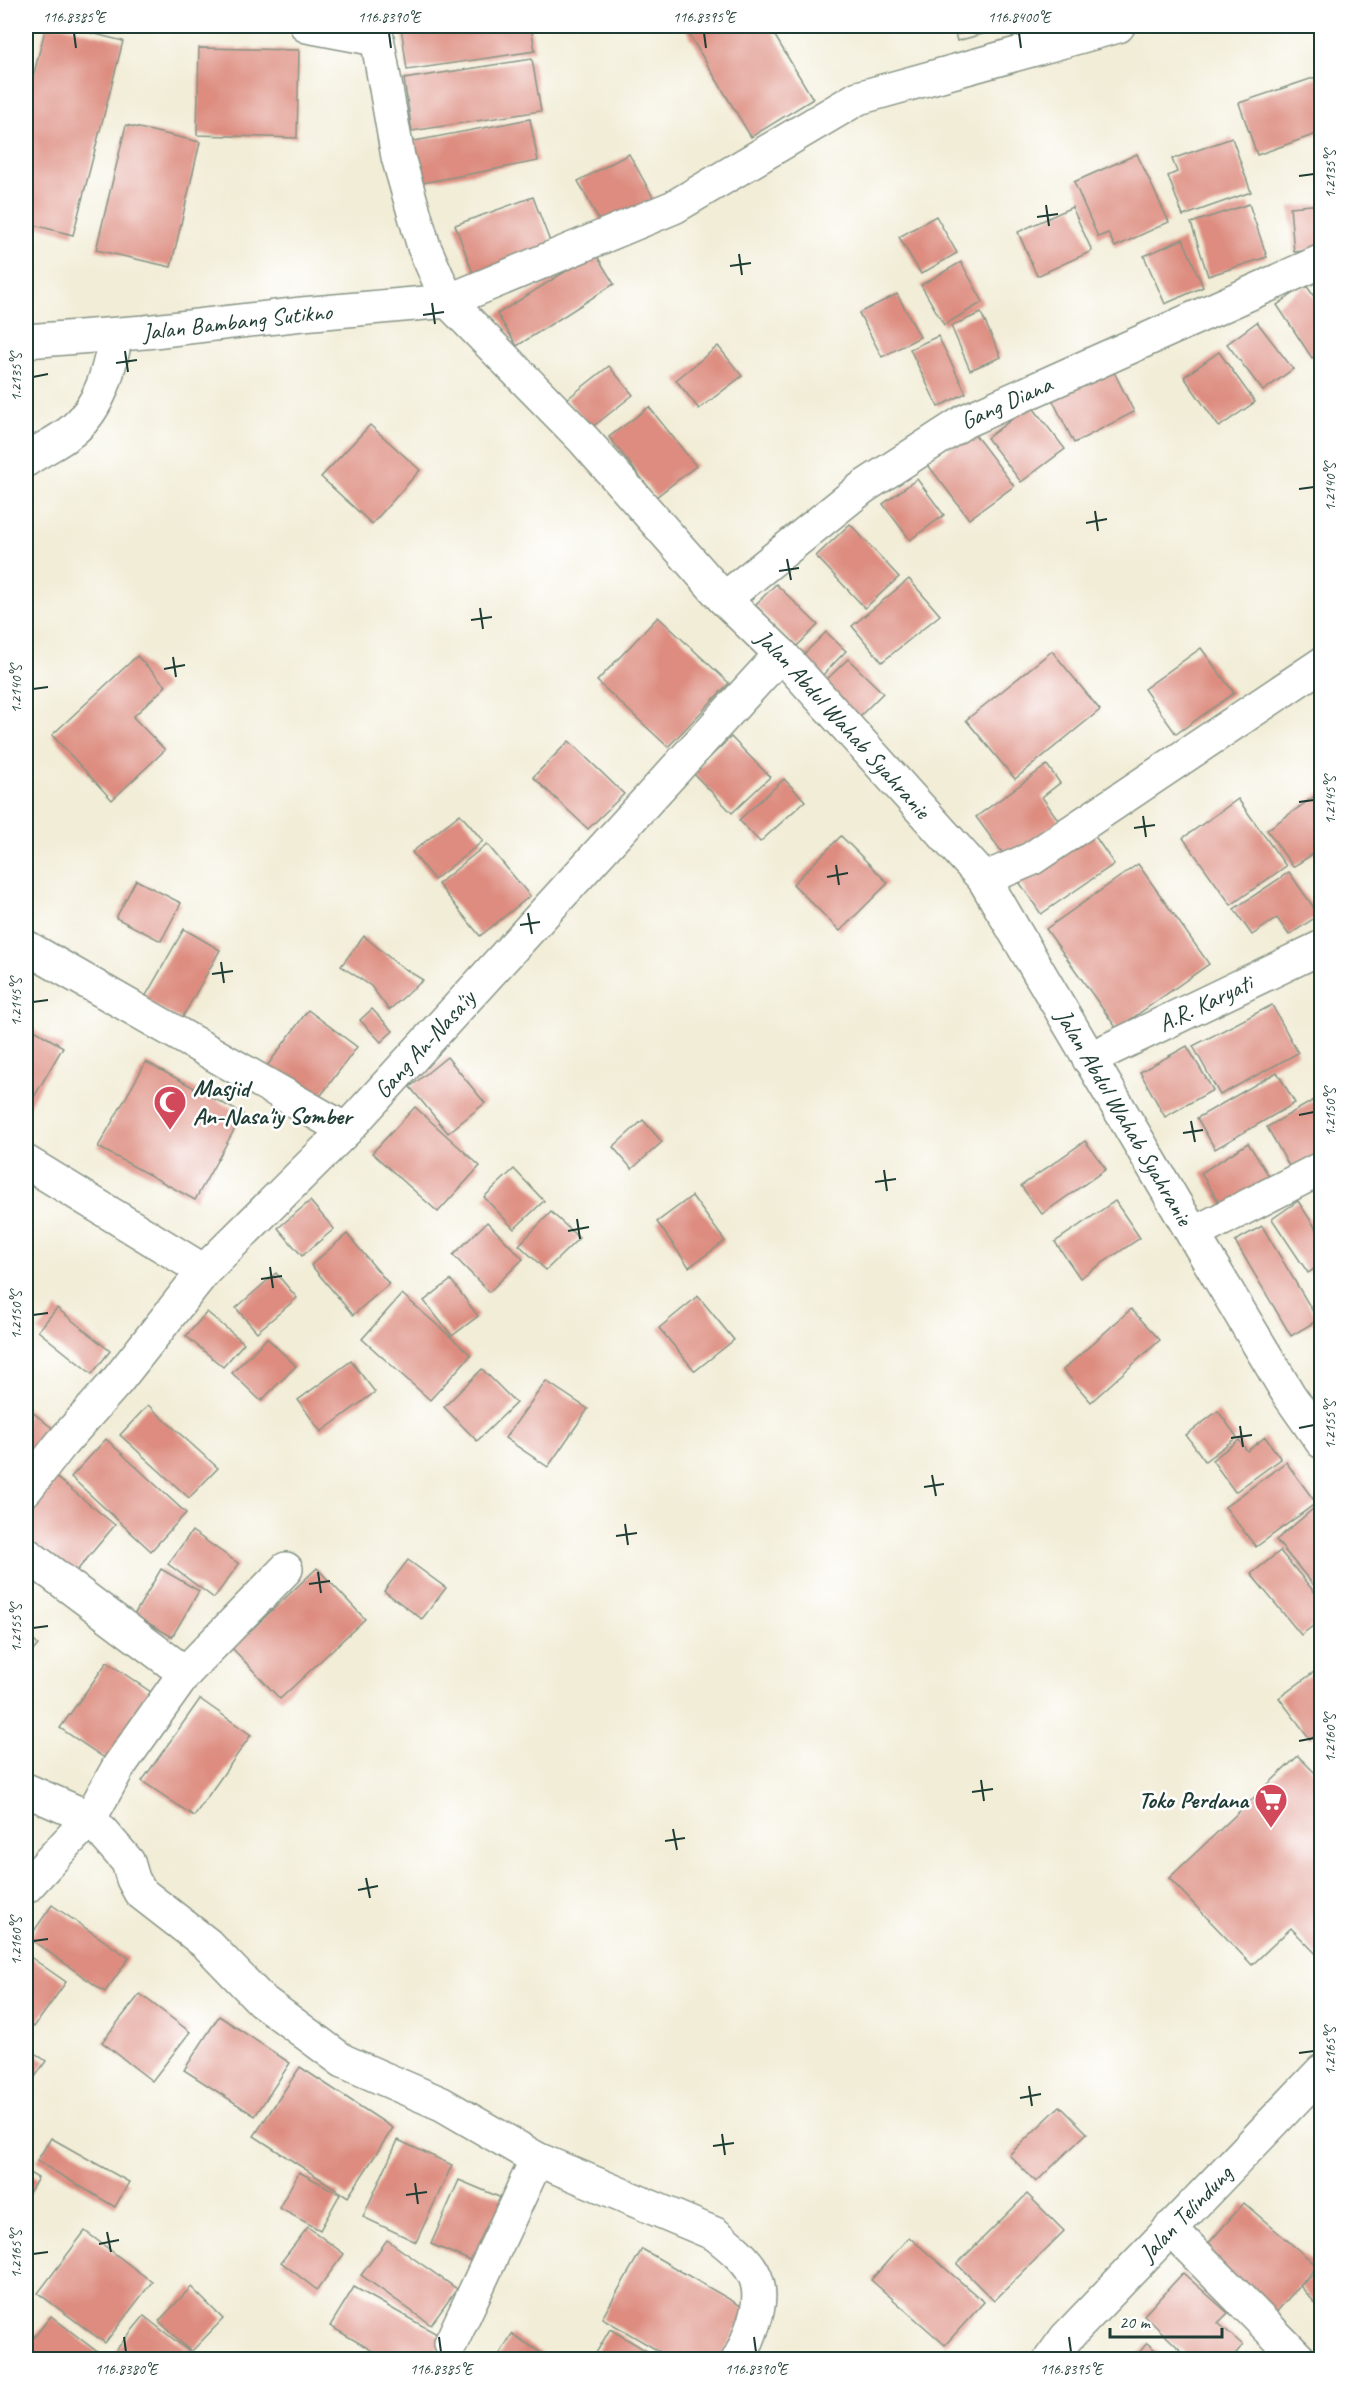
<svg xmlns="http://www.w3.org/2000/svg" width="1347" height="2385" font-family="Caveat,sans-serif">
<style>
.building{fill:#dd8c7f}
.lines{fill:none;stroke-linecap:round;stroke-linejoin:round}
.minor-casing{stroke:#889586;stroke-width:36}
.major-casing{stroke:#889586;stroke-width:36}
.minor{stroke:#fff;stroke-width:33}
.major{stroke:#fff;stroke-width:33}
.ticks{fill:none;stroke:#1f3d34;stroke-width:2}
.labels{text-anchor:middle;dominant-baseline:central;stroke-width:5;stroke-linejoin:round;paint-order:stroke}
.street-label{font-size:24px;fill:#1f3d34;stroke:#fff}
.poi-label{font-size:24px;font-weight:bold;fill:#1f3d34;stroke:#fff;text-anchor:start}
.neatline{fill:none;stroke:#1f3d34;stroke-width:2}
.ticks-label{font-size:15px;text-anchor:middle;fill:#1f3d34}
</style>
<rect width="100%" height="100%" fill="#fff"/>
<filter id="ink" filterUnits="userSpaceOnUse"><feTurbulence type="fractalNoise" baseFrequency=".0167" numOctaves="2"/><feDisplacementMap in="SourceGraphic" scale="12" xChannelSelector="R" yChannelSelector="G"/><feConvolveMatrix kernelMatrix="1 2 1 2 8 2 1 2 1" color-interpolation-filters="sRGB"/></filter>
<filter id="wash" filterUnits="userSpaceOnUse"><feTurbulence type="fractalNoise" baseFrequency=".008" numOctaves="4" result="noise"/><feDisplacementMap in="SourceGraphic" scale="24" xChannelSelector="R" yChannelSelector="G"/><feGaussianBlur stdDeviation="1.35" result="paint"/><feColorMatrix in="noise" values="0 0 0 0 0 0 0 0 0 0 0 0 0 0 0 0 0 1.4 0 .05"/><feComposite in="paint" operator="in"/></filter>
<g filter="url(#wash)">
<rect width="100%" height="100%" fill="#f2edd7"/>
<g id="blocks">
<g class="building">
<path d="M46,26H63L123,41L73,235L26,223V104Z"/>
<path d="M401,26H531L535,51L407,70Z"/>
<path d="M684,26H769L813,99L751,137Z"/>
<path d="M953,26H1009V27L957,41Z"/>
<path d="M199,48L299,50L297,138L197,135Z"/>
<path d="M532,59L541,111L412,131L404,79Z"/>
<path d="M1322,75V132L1257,155L1239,103Z"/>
<path d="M530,119L538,161L417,184L409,142Z"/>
<path d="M126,125L200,142L171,267L96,250Z"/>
<path d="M1232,138L1251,192L1183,216L1168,176L1177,172L1172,159Z"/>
<path d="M629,154L654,199L602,226L578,181Z"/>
<path d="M1137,154L1169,222L1115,247L1108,233L1098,237L1074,182Z"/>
<path d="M533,197L554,252L476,281L455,225Z"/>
<path d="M1249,204L1267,257L1208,276L1191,223Z"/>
<path d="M1322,204V249L1294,252L1290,207Z"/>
<path d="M1072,207L1092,251L1037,276L1018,232Z"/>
<path d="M936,216L957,253L921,274L899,237Z"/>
<path d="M1183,239L1203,287L1165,304L1144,256Z"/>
<path d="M595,253L614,284L517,346L497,314Z"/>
<path d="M961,262L983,302L944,325L921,285Z"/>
<path d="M1306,285L1322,308V352L1312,358L1277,305Z"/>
<path d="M897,294L920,337L882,357L859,313Z"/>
<path d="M981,313L1001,357L970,370L951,326Z"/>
<path d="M1257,322L1293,369L1263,391L1227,344Z"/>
<path d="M938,336L966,393L938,407L910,349Z"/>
<path d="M718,346L742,376L699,409L676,380Z"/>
<path d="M1219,352L1255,402L1219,427L1184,377Z"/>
<path d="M609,366L633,395L591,428L567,399Z"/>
<path d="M1111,366L1134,412L1074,443L1051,397Z"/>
<path d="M1031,405L1065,449L1021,482L987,438Z"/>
<path d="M649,407L696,466L656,497L609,437Z"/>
<path d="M370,425L420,470L372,524L321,477Z"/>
<path d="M973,432L1014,486L969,519L928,465Z"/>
<path d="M917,479L944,515L910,540L883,504Z"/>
<path d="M850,524L899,577L865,608L816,556Z"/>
<path d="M909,579L940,615L882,662L852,626Z"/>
<path d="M776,584L818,625L797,646L755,605Z"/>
<path d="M658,617L729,683L668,747L597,681Z"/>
<path d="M826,632L846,651L818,680L798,660Z"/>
<path d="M1201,648L1234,693L1176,734L1144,689Z"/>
<path d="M1052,651L1100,710L1015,779L966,720Z"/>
<path d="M137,656L166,686L133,717L165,750L112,800L52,735Z"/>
<path d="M848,659L883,693L858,718L822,684Z"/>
<path d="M731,737L770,777L732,813L693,773Z"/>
<path d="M569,741L624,794L588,829L533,777Z"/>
<path d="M1047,765L1060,783L1042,797L1059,821L1007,859L976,817Z"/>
<path d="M784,779L805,801L760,842L739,820Z"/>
<path d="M1322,791V848L1293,867L1267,830Z"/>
<path d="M1238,799L1286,866L1231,905L1183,838Z"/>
<path d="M460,814L483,841L434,880L412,852Z"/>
<path d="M1090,829L1114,864L1041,914L1017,879Z"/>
<path d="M841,836L888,883L840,931L793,884Z"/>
<path d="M487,844L530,896L480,936L438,884Z"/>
<path d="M1138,864L1209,964L1117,1029L1046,929Z"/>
<path d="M1289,872L1319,915L1289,935L1277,918L1252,935L1234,909Z"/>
<path d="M136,880L181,903L161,941L116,918Z"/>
<path d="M184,929L220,950L181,1020L144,999Z"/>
<path d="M364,936L397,964L423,980L389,1010L371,986L341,966Z"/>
<path d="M1272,1005L1298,1053L1220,1095L1193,1046Z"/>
<path d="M372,1009L393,1031L381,1042L360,1020Z"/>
<path d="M308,1010L357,1047L316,1102L267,1066Z"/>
<path d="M26,1025L63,1047L26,1111Z"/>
<path d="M1187,1046L1213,1090L1165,1117L1140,1072Z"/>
<path d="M447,1057L485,1103L448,1133L410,1087Z"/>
<path d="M146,1062L243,1114L195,1200L98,1147Z"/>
<path d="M1277,1072L1295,1103L1215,1149L1197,1118Z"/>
<path d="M1314,1100L1322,1113V1154L1292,1171L1267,1127Z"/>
<path d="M415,1107L480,1166L438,1212L372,1153Z"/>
<path d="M643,1120L662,1142L632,1169L613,1147Z"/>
<path d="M1085,1141L1106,1169L1042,1214L1021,1186Z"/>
<path d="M1248,1143L1271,1179L1223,1209L1201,1173Z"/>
<path d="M514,1169L544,1201L514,1229L484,1197Z"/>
<path d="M692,1196L725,1241L689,1267L657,1222Z"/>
<path d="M310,1201L334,1229L302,1256L278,1228Z"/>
<path d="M1115,1201L1140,1238L1080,1278L1055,1242Z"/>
<path d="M1298,1201L1322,1238V1264L1308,1273L1272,1219Z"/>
<path d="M551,1212L579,1238L546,1270L519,1245Z"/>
<path d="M487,1222L523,1259L489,1292L453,1255Z"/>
<path d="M1262,1226L1318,1320L1291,1336L1235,1241Z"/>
<path d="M347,1234L389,1284L353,1315L311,1265Z"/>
<path d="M276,1273L297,1298L257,1332L236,1308Z"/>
<path d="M451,1280L478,1316L452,1336L424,1301Z"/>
<path d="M402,1294L471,1355L430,1400L362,1339Z"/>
<path d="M698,1296L734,1340L695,1371L659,1328Z"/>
<path d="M57,1308L110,1351L92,1374L38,1331Z"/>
<path d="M1131,1309L1160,1340L1091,1402L1063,1370Z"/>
<path d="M207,1312L244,1343L223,1367L186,1336Z"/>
<path d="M267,1338L296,1366L261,1401L232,1373Z"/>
<path d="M351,1361L375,1392L321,1432L298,1400Z"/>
<path d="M482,1369L516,1403L477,1441L444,1407Z"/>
<path d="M546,1381L588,1409L548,1467L505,1438Z"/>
<path d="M148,1405L218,1468L189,1498L120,1435Z"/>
<path d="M26,1407L57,1432L26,1473Z"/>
<path d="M1218,1411L1237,1437L1205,1461L1186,1435Z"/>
<path d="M1265,1437L1281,1459L1235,1492L1212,1460L1239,1440L1247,1451Z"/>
<path d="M106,1439L186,1513L151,1551L71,1477Z"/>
<path d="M1286,1462L1316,1503L1256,1547L1225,1507Z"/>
<path d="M56,1477L115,1525L70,1579L26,1542V1514Z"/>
<path d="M1319,1504L1322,1507V1584L1316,1588L1276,1540Z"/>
<path d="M192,1531L239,1564L214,1598L168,1564Z"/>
<path d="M1280,1551L1322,1601V1619L1301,1635L1251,1574Z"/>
<path d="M408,1560L446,1588L422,1619L384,1591Z"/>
<path d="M317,1568L365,1619L280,1699L232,1648Z"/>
<path d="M161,1569L199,1591L172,1637L134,1615Z"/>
<path d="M26,1633L38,1645L26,1659Z"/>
<path d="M107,1662L158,1697L112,1763L60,1728Z"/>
<path d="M1322,1666V1730L1310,1739L1279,1698Z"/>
<path d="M200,1699L251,1735L194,1816L142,1781Z"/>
<path d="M1298,1756L1322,1780V1960L1291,1928L1252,1965L1169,1878Z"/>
<path d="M52,1905L129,1958L105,1992L29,1938Z"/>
<path d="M26,1954L66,1982L34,2027L26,2021Z"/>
<path d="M140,1994L190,2032L152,2081L102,2042Z"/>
<path d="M219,2016L290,2063L255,2116L184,2070Z"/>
<path d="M26,2047L46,2061L26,2090Z"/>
<path d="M300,2067L393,2128L348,2197L254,2136Z"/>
<path d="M1060,2106L1087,2133L1036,2182L1009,2155Z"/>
<path d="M51,2138L129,2182L115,2207L37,2161Z"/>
<path d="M398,2140L452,2165L416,2242L363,2217Z"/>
<path d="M26,2171L38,2178L26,2198Z"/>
<path d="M299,2172L340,2194L320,2230L279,2208Z"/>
<path d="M459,2180L511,2202L483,2266L431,2244Z"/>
<path d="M1027,2194L1064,2231L994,2301L957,2264Z"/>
<path d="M1244,2203L1317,2266L1272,2317L1199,2254Z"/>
<path d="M308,2227L344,2254L317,2290L281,2262Z"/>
<path d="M85,2231L152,2282L105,2343L38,2293Z"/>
<path d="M909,2237L984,2302L945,2345L871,2280Z"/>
<path d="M387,2240L457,2289L431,2325L361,2275Z"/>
<path d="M642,2249L748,2310L719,2360H674L602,2318Z"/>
<path d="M1322,2267V2303L1318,2306L1300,2286Z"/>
<path d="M1183,2273L1228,2313L1218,2323L1243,2345L1230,2360H1191L1144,2315Z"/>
<path d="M191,2287L223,2319L191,2352L159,2321Z"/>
<path d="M354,2287L444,2338L432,2360H388L330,2326Z"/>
<path d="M51,2316L96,2351L89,2360H41L26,2347Z"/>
<path d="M144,2316L196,2357L195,2360H128L116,2350Z"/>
<path d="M610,2329L662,2360H592Z"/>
<path d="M512,2334L552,2360H496Z"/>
<path d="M1147,2343L1167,2360H1133Z"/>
</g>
</g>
</g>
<g filter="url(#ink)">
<use href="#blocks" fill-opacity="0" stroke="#889586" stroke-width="1.5"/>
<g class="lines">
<g class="minor-casing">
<g id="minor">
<path d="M307,26L376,39"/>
<path d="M375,26L398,157L424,247L448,301"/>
<path id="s1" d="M26,341L145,332L302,314L448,301L674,207L858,98L1118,26"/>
<path d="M26,460C40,450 59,442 73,430C101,406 109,370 116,335"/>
<path id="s2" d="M724,599L862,488L965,421L1322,261"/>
<path d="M984,879L1031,859L1322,664"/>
<path d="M26,947L346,1130"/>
<path id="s3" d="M1089,1059L1322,947"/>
<path d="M26,1162L204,1271"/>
<path d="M1193,1234L1322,1168"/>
<path id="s4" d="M26,1489L61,1444L117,1381L204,1271L346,1130L781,654"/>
<path d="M26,1554L185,1673L119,1766L90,1818L26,1887"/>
<path d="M185,1673L286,1569"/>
<path d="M26,1790L90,1818L128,1862L133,1879L140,1892L207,1944L261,2000L343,2061L442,2104L537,2159L715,2234C749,2261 770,2279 753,2325C749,2337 745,2348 738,2360"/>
<path d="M1170,2228L1300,2360"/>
<path d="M451,2343L537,2159"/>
</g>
</g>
<g class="major-casing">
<g id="major">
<path id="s5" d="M448,301L584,440L724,599L781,654L984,879L1193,1234L1289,1395L1322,1442"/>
<path id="s6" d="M1050,2360L1066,2338L1322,2071"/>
</g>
</g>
<use href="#minor" class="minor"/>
<use href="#major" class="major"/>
</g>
</g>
<path class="ticks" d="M74,33L76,48M389,33L391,48M704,33L706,48M1019,33L1021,48M1299,176L1314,174M1046,205L1049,226M1037,217L1058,214M739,254L742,275M730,266L751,263M432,303L435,324M423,315L444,312M125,351L128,372M116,363L137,360M33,377L48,374M1299,489L1314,487M1095,511L1098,531M1086,523L1107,519M787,559L791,580M779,571L799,568M480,608L483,629M471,620L492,617M173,657L176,677M164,669L185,665M33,689L48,687M1299,802L1314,800M1143,816L1146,837M1134,828L1155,825M836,865L839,885M827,877L848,873M528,913L532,934M520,925L540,922M221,962L224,983M212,974L233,971M33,1002L48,1000M1299,1115L1314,1112M1191,1121L1195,1142M1183,1133L1203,1130M884,1170L887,1191M875,1182L896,1179M577,1219L580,1239M568,1231L589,1227M270,1267L273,1288M261,1279L282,1276M33,1315L48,1313M1240,1426L1243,1447M1299,1428L1314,1425M1231,1438L1252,1435M932,1475L936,1496M924,1487L944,1484M625,1524L628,1545M616,1536L637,1533M318,1572L321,1593M309,1584L330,1581M33,1628L48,1626M1299,1741L1314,1738M981,1780L984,1801M972,1792L993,1789M673,1829L677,1850M665,1841L685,1838M366,1878L370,1898M358,1890L378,1886M33,1941L48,1939M1299,2053L1314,2051M1029,2086L1032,2106M1020,2098L1041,2094M722,2134L725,2155M713,2146L734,2143M415,2183L418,2204M406,2195L427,2192M107,2232L111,2252M99,2244L119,2240M33,2254L48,2252M124,2337L126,2352M439,2337L441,2352M754,2337L756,2352M1069,2337L1071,2352"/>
<defs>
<g id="mosque-pin" transform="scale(1.725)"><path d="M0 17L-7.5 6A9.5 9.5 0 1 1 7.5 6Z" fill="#d1495b" stroke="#fff"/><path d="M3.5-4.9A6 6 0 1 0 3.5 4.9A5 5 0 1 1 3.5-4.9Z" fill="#fff"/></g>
<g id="supermarket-pin" transform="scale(1.725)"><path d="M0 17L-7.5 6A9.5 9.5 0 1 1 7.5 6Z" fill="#d1495b" stroke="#fff"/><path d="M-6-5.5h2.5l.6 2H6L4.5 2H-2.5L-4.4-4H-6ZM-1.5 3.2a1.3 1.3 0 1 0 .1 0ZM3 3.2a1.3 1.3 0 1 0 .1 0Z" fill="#fff"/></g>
</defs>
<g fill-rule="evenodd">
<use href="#mosque-pin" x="170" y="1102"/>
<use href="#supermarket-pin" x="1271" y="1800"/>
</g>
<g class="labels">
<g class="street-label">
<text stroke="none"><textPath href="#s1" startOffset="212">Jalan Bambang Sutikno</textPath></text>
<text stroke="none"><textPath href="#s2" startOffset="345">Gang Diana</textPath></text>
<text stroke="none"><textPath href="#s5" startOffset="579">Jalan Abdul Wahab Syahranie</textPath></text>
<text stroke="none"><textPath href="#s3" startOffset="129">A.R. Karyati</textPath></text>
<text stroke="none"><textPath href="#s4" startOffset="598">Gang An-Nasa'iy</textPath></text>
<text stroke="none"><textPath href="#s5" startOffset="1065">Jalan Abdul Wahab Syahranie</textPath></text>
<text stroke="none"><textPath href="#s6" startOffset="200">Jalan Telindung</textPath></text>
</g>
<g class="poi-label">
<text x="193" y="1088">Masjid<tspan x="193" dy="28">An-Nasa'iy Somber</tspan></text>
<text x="1248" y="1800" text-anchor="end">Toko Perdana</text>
</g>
</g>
<rect width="1347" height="2385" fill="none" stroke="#fff" stroke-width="66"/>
<path d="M1110 2328v9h112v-9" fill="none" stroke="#1f3d34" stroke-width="3"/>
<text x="1119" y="2328" font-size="18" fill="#1f3d34" stroke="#ffffff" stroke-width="4.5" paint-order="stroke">20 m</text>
<rect x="33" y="33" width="1281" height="2319" class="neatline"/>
<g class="ticks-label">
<text x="74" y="22">116.8385°E</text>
<text x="389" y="22">116.8390°E</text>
<text x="704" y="22">116.8395°E</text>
<text x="1019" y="22">116.8400°E</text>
<text transform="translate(1330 174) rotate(-90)" y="5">1.2135°S</text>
<text transform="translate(16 377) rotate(-90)" y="5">1.2135°S</text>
<text transform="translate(1330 487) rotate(-90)" y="5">1.2140°S</text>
<text transform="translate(16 689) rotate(-90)" y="5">1.2140°S</text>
<text transform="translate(1330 800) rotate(-90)" y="5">1.2145°S</text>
<text transform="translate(16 1002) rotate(-90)" y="5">1.2145°S</text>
<text transform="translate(1330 1112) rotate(-90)" y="5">1.2150°S</text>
<text transform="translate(16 1315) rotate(-90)" y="5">1.2150°S</text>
<text transform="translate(1330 1425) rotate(-90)" y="5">1.2155°S</text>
<text transform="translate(16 1628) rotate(-90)" y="5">1.2155°S</text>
<text transform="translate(1330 1738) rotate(-90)" y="5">1.2160°S</text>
<text transform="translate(16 1941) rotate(-90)" y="5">1.2160°S</text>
<text transform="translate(1330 2051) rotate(-90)" y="5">1.2165°S</text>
<text transform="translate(16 2254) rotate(-90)" y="5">1.2165°S</text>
<text x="126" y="2374">116.8380°E</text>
<text x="441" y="2374">116.8385°E</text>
<text x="756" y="2374">116.8390°E</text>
<text x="1071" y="2374">116.8395°E</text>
</g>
</svg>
